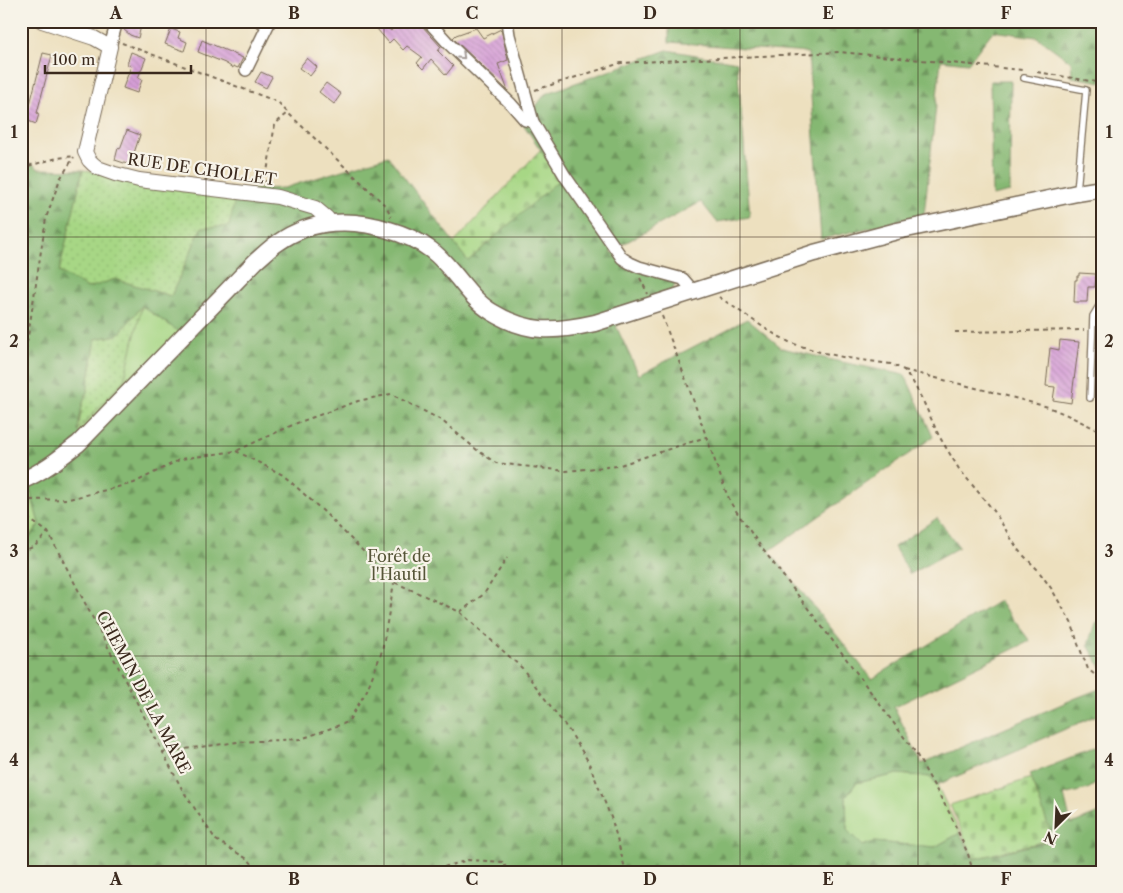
<svg xmlns="http://www.w3.org/2000/svg" width="1123" height="893" font-family="'Libre Caslon Text',serif">
<style>
.grass{fill:#a7d785;stroke:#718052}
.forest{fill:url(#forest-firs);stroke:#607148;fill-rule:evenodd}
.cemetery{fill:url(#cemetery-stones);stroke:#718052}
.park{fill:url(#park-dots);stroke:#718052}
.building{fill:url(#building-back-hatch)}
.lines{fill:none;stroke-linecap:round;stroke-linejoin:round}
.service-casing{stroke:#796a56;stroke-width:8}
.minor-casing{stroke:#796a56;stroke-width:14}
.tertiary-casing{stroke:#796a56;stroke-width:16}
.secondary-casing{stroke:#796a56;stroke-width:19}
.path{stroke:#796a56;stroke-width:2;stroke-dasharray:4 4;stroke-linecap:butt}
.service{stroke:#fff;stroke-width:5.5}
.minor{stroke:#fff;stroke-width:11}
.tertiary{stroke:#fff;stroke-width:14}
.secondary{stroke:#fff;stroke-width:16}
.oneway{stroke:#a79f9a}
.grid{fill:none;stroke:#3b2a1e;stroke-width:1;stroke-opacity:0.55}
.labels{text-anchor:middle;dominant-baseline:central;stroke-width:4.5;stroke-linejoin:round;paint-order:stroke}
.street-label{font-size:16px;fill:#3b2a1e;stroke:#f7f3e8}
.park-label{font-size:16px;fill:#565538;stroke:#f7f3e8}
.neatline{fill:none;stroke:#3b2a1e;stroke-width:2}
.grid-label{font-size:16px;text-anchor:middle;font-weight:bold;fill:#3b2a1e}
</style>
<defs>
<pattern id="forest-firs" width="22" height="20" patternUnits="userSpaceOnUse" patternTransform="scale(1.25)"><rect width="22" height="20" fill="#85b872"/><path d="M5 1l3.5 6h-7zM16 11l3.5 6h-7z" fill="#6e965d"/></pattern>
<pattern id="cemetery-stones" width="16" height="16" patternUnits="userSpaceOnUse" patternTransform="scale(1.25)"><rect width="16" height="16" fill="#a7d785"/><path d="M2 7V4a2 2 0 0 1 4 0v3zM10 15v-3a2 2 0 0 1 4 0v3z" fill="#91b972"/></pattern>
<pattern id="park-dots" width="8" height="8" patternUnits="userSpaceOnUse" patternTransform="scale(1.25)"><rect width="8" height="8" fill="#a7d785"/><path d="M2 2h.1M6 6h.1" fill="none" stroke="#91b972" stroke-width="1.8" stroke-linecap="round"/></pattern>
<pattern id="building-back-hatch" width="6" height="6" patternUnits="userSpaceOnUse" patternTransform="scale(1.25)"><rect width="6" height="6" fill="#d59bd7"/><path d="M-1 5l2 2M0 0l6 6M5-1l2 2" fill="none" stroke="#ae7fae"/></pattern>
</defs>
<rect width="100%" height="100%" fill="#f7f3e8"/>
<filter id="ink" filterUnits="userSpaceOnUse"><feTurbulence type="fractalNoise" baseFrequency=".02" numOctaves="2"/><feDisplacementMap in="SourceGraphic" scale="10" xChannelSelector="R" yChannelSelector="G"/><feConvolveMatrix kernelMatrix="1 2 1 2 8 2 1 2 1" color-interpolation-filters="sRGB"/></filter>
<filter id="wash" filterUnits="userSpaceOnUse"><feTurbulence type="fractalNoise" baseFrequency=".0096" numOctaves="4" result="noise"/><feDisplacementMap in="SourceGraphic" scale="20" xChannelSelector="R" yChannelSelector="G"/><feGaussianBlur stdDeviation="1.12" result="paint"/><feColorMatrix in="noise" values="0 0 0 0 0 0 0 0 0 0 0 0 0 0 0 0 0 1.4 0 .05"/><feComposite in="paint" operator="in"/></filter>
<g filter="url(#wash)">
<rect width="100%" height="100%" fill="#ede0bf"/>
<g class="grass">
<path d="M142,306L191,340L86,444L78,430L124,380Z"/>
<path d="M21,465H24L39,524L32,535L21,538Z"/>
<path d="M898,774L931,777L937,785L960,833L935,847L873,842L863,846L847,830L846,797L856,783Z"/>
</g>
<g class="forest">
<path d="M669,21H1102V82L1072,77L1071,62L1037,37L993,31L968,63L941,60L924,215L821,239L808,53L669,42Z"/>
<path d="M667,50L737,62L750,217L717,222L701,202L610,251L675,283L670,299L616,326L639,375L747,319L782,348L832,360L905,375L933,437L769,551L872,679L999,601L1030,641L894,707L922,764L1076,698L1102,688V713L937,785L931,777L898,774L856,783L846,797L847,830L863,846L873,842L935,847L960,833L974,859L1053,840L1030,774L1102,746V779L1088,789L1064,795L1071,824L1102,812V872H21V539L32,535L39,524L24,466L21,465V166L31,163L39,169L83,170L59,272L88,288L115,279L171,296L201,228L237,190L284,188L388,156L468,261L560,178L523,124L545,94ZM142,306L191,340L86,444L78,430L82,406L87,392L96,339L118,335Z"/>
<path d="M990,81H1011L1010,192L992,196Z"/>
<path d="M937,518L959,547L910,574L894,547Z"/>
<path d="M1102,619V669L1088,645L1095,623Z"/>
</g>
<g class="cemetery">
<path d="M540,150L561,178L468,261L454,243Z"/>
<path d="M1031,778L1053,839L974,859L950,805Z"/>
</g>
<g class="park">
<path d="M83,170L237,190L229,226L201,228L171,296L115,279L88,288L59,272Z"/>
<path d="M142,306L124,380L78,430L82,406L87,392L96,339L118,335Z"/>
</g>
<g id="blocks">
<g class="building">
<path d="M124,21H129V23L141,26L138,38L130,35L123,29Z"/>
<path d="M399,21H421L422,26L441,47L438,51L453,66L446,75L431,59L423,69L417,63L422,57L407,46L403,50L393,39L389,43L377,29L381,22L391,31Z"/>
<path d="M476,28L483,38L501,29L508,60L498,64L508,91L453,38L456,35Z"/>
<path d="M171,29L180,32L178,38L187,42L184,51L165,44Z"/>
<path d="M202,40L243,58L238,68L233,66V68L225,63L198,52Z"/>
<path d="M131,52L146,58L138,78L142,80L137,93L123,88L131,66L127,64Z"/>
<path d="M43,53L52,55L37,113L39,114L36,124L26,120Z"/>
<path d="M307,58L317,67L310,76L299,68Z"/>
<path d="M261,72L272,77L266,88L255,82Z"/>
<path d="M326,83L341,94L334,104L319,92Z"/>
<path d="M127,130L140,135L130,165L115,160L118,148L120,149Z"/>
<path d="M1079,273L1096,274L1095,287H1088L1087,302H1074L1075,280H1077V276H1079Z"/>
<path d="M1060,340L1079,342L1071,403L1053,400L1055,387L1046,386L1050,348L1059,350Z"/>
</g>
</g>
</g>
<g filter="url(#ink)">
<use href="#blocks" fill-opacity="0" stroke="#796a56" stroke-width="1"/>
<g class="lines">
<g class="service-casing">
<g id="service">
<path d="M452,21H458"/>
<path d="M1024,78L1086,90L1077,191"/>
<path d="M1090,398L1093,316L1102,301"/>
<path d="M21,514L23,500L22,481"/>
</g>
</g>
<g class="minor-casing">
<g id="minor">
<path d="M428,21L448,43L511,104L525,120L533,122"/>
<path d="M507,21L509,35L533,122L565,176L622,258L630,263L639,267L683,279L689,286L692,292"/>
<path d="M110,47L117,21"/>
<path d="M246,70L268,25L260,21"/>
</g>
</g>
<g class="tertiary-casing">
<path id="tertiary" d="M42,21L94,38L110,47L85,152L89,160L93,164L98,168L115,174L139,180L278,197L315,208L327,218L328,223"/>
</g>
<g class="secondary-casing">
<path id="secondary" d="M21,481C43,472 60,458 79,443L256,261C263,255 271,247 279,242C312,219 353,218 389,230C403,234 419,241 431,250C453,266 468,298 492,312C528,334 555,332 595,323L814,253L897,231L1077,193L1102,189"/>
</g>
<g class="path">
<path d="M122,43L278,102L288,113"/>
<path d="M1037,72L1102,83"/>
<path d="M535,90L621,63L840,52L1022,70"/>
<path d="M21,168L57,158L75,156"/>
<path d="M265,184L275,124L288,113L387,207L391,217"/>
<path d="M640,278L648,294"/>
<path d="M719,297L769,331L791,343L820,352L847,358L891,364L904,370L913,382L924,403L939,436L959,469L994,511L1019,551L1037,569L1051,588L1072,624L1078,644L1088,669L1102,681"/>
<path d="M662,316L690,391L726,492L732,505L761,547L839,649L915,752L950,814L968,854L973,872"/>
<path d="M955,332L1084,330"/>
<path d="M904,370L992,392L1048,407L1065,414L1102,432"/>
<path d="M21,382L46,218L60,179L74,157"/>
<path d="M236,451L283,475L323,511L394,582L460,612L522,668L570,732L588,761L612,820L626,872"/>
<path d="M30,500L69,499L134,483L181,459L236,451L297,423L358,401L391,394L441,420L477,450L496,463L566,471L617,466L706,437"/>
<path d="M27,518L48,532L183,791L216,840L249,860L258,872"/>
<path d="M21,552L35,546L48,532"/>
<path d="M460,612L484,594L507,558"/>
<path d="M162,752L238,742L301,739L348,722L367,690L382,651L394,583"/>
<path d="M438,872L444,867L468,860L504,862L507,872"/>
</g>
<use href="#service" class="service"/>
<use href="#minor" class="minor"/>
<use href="#tertiary" class="tertiary"/>
<use href="#secondary" class="secondary"/>
</g>
<defs><path id="oneway-chevron" d="M-2-3.5L2.5 0L-2 3.5" fill="none" stroke-width="1.6" stroke-linecap="round" stroke-linejoin="round" transform="scale(1.25)"/></defs>
<use class="oneway" href="#oneway-chevron" transform="translate(462 56) rotate(44)"/>
</g>
<path class="grid" d="M206,21V872M384,21V872M562,21V872M740,21V872M918,21V872M21,237H1102M21,446H1102M21,656H1102"/>
<g class="labels">
<g class="street-label">
<text transform="translate(202 169) rotate(8)">RUE DE CHOLLET</text>
<text transform="translate(144 692) rotate(62)">CHEMIN DE LA MARE</text>
</g>
<g class="park-label">
<text x="399" y="556">Forêt de<tspan x="399" dy="18">l'Hautil</tspan></text>
</g>
</g>
<rect width="1123" height="893" fill="none" stroke="#f7f3e8" stroke-width="55"/>
<g transform="translate(1056 826) rotate(204)" stroke="#f7f3e8" stroke-width="4" paint-order="stroke">
<path d="M0-4L9 19L0 12L-9 19Z" fill="#3b2a1e"/>
<text y="-8" font-size="14" font-weight="bold" text-anchor="middle" fill="#3b2a1e">N</text>
</g>
<path d="M45 65v8h146v-8" fill="none" stroke="#3b2a1e" stroke-width="2.5"/>
<text x="52" y="65" font-size="15" fill="#3b2a1e" stroke="#f7f3e8" stroke-width="4" paint-order="stroke">100 m</text>
<rect x="28" y="28" width="1068" height="838" class="neatline"/>
<g class="grid-label">
<text x="116" y="19">A</text>
<text x="294" y="19">B</text>
<text x="472" y="19">C</text>
<text x="650" y="19">D</text>
<text x="828" y="19">E</text>
<text x="1006" y="19">F</text>
<text x="14" y="138">1</text>
<text x="1109" y="138">1</text>
<text x="14" y="347">2</text>
<text x="1109" y="347">2</text>
<text x="14" y="557">3</text>
<text x="1109" y="557">3</text>
<text x="14" y="766">4</text>
<text x="1109" y="766">4</text>
<text x="116" y="885">A</text>
<text x="294" y="885">B</text>
<text x="472" y="885">C</text>
<text x="650" y="885">D</text>
<text x="828" y="885">E</text>
<text x="1006" y="885">F</text>
</g>
</svg>
